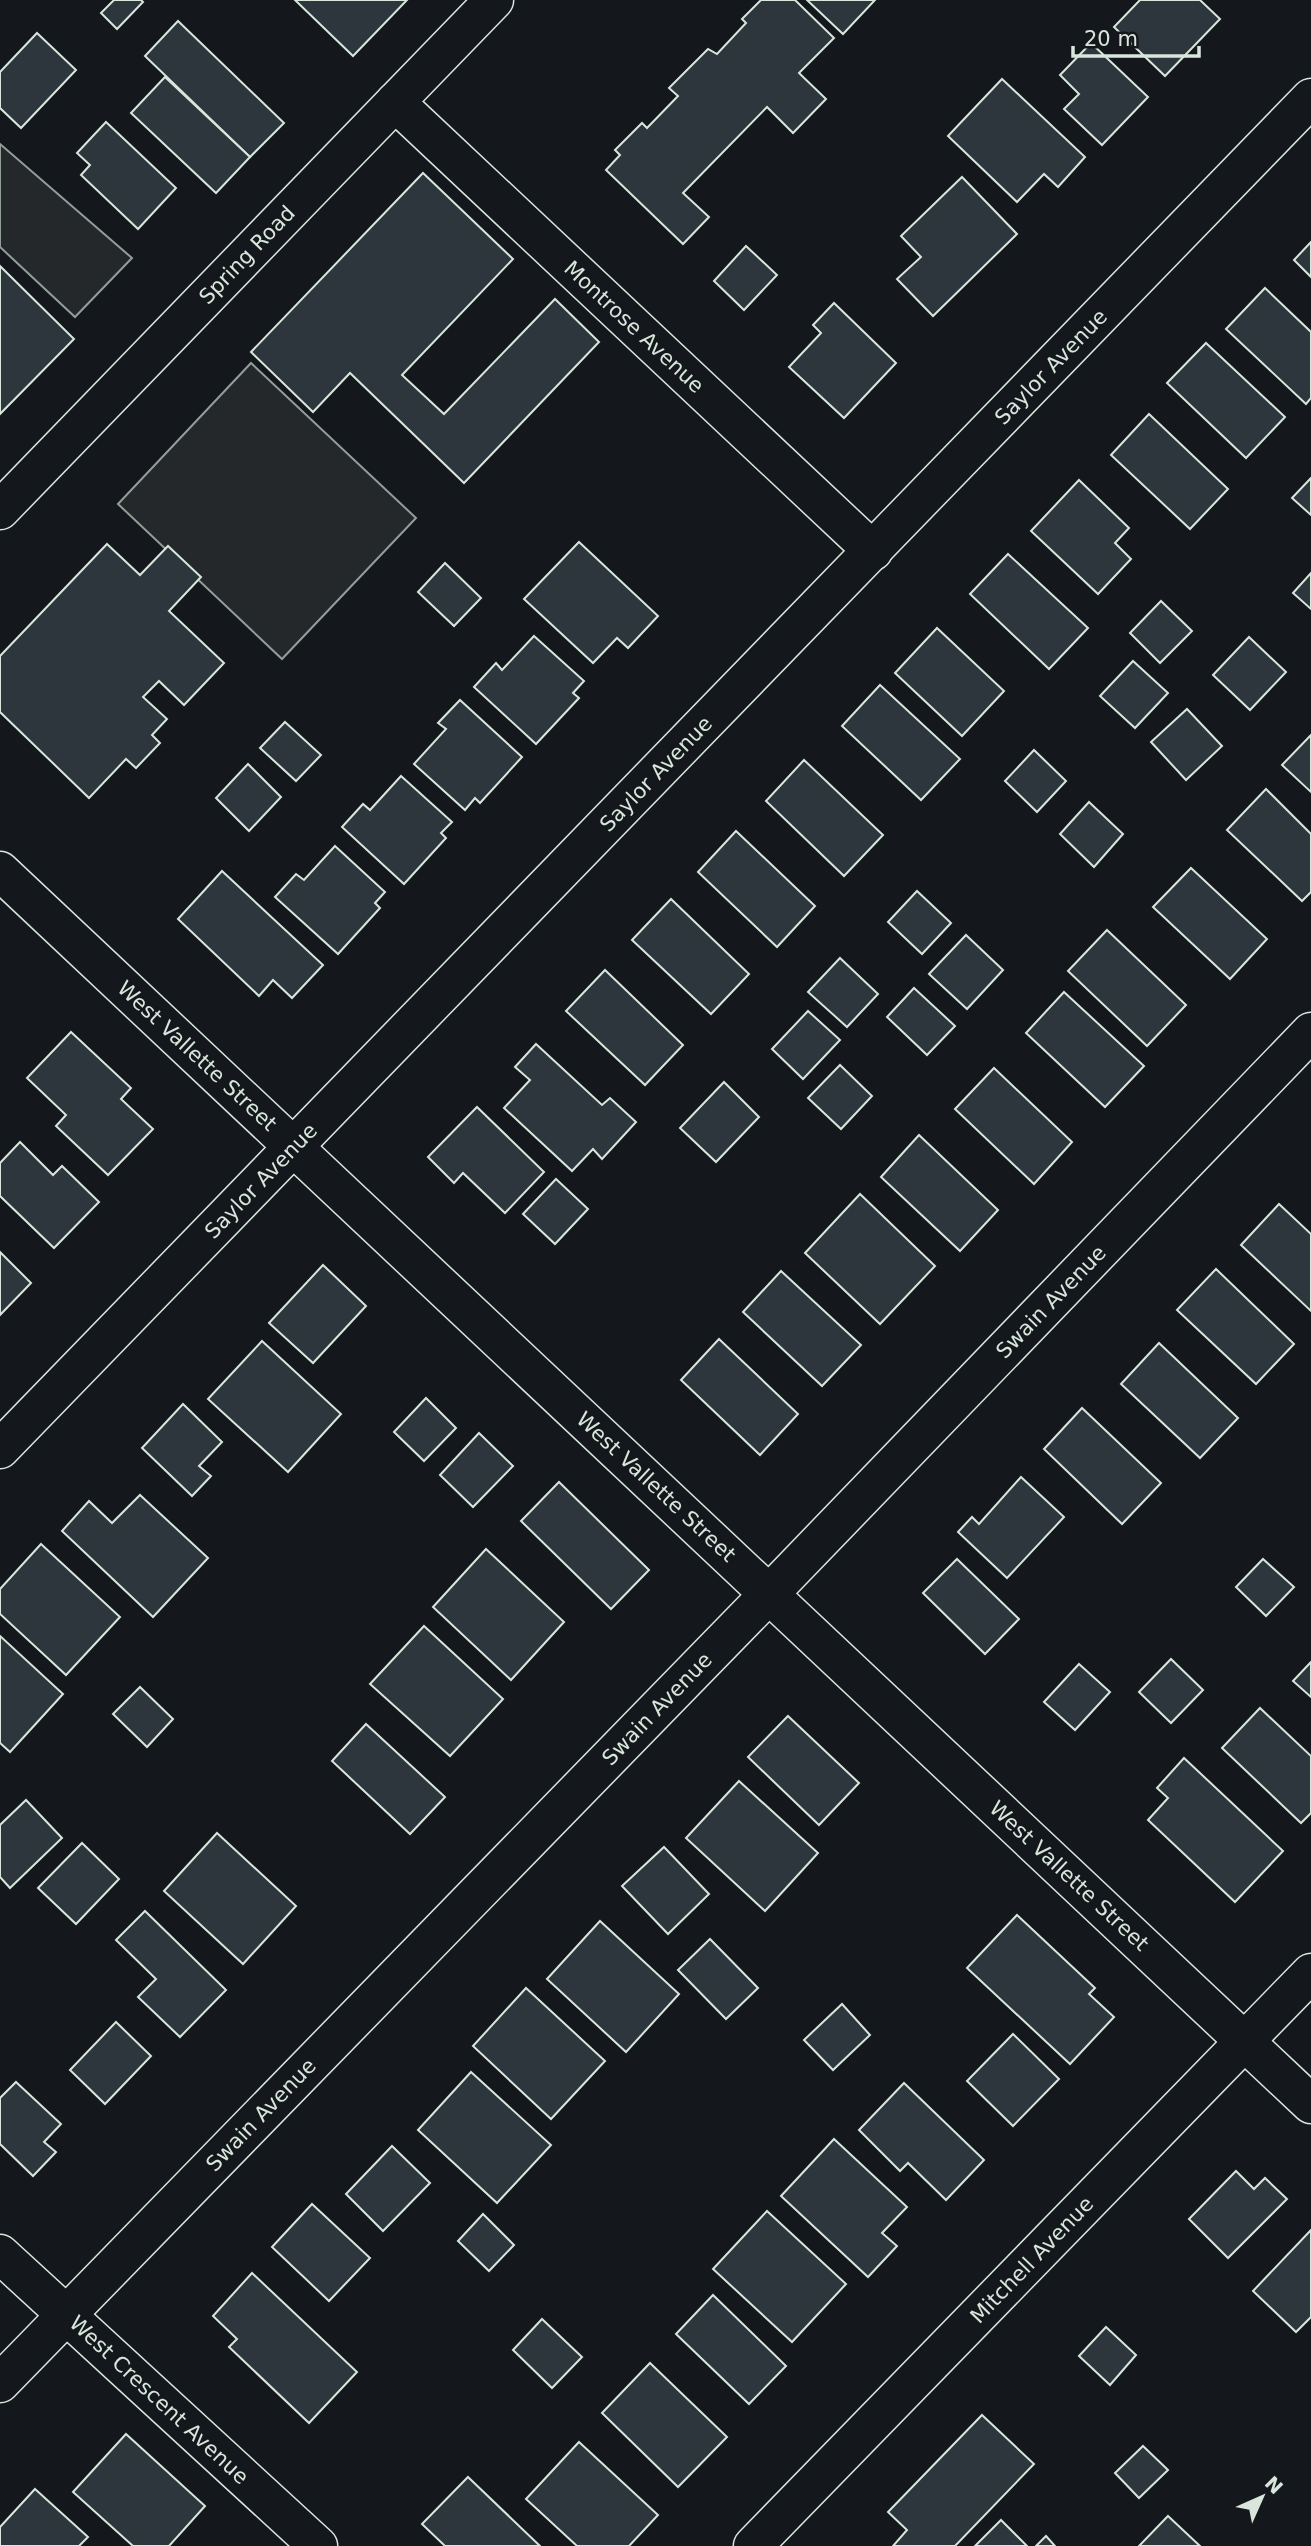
<svg xmlns="http://www.w3.org/2000/svg" width="1311" height="2546" font-family="'DejaVu Sans',sans-serif">
<style>
.parking{fill:#24282b;stroke:#939e99;stroke-width:2}
.building{fill:#2c363c;stroke:#d8e6dc;stroke-width:2}
.lines{fill:none;stroke-linecap:round;stroke-linejoin:round}
.street-casing{stroke:#d8e6dc;stroke-width:41}
.secondary-casing{stroke:#d8e6dc;stroke-width:41}
.street{stroke:#14181c;stroke-width:38}
.secondary{stroke:#14181c;stroke-width:38}
.labels{text-anchor:middle;dominant-baseline:central;stroke-width:5;stroke-linejoin:round;paint-order:stroke}
.street-label{font-size:21px;fill:#d8e6dc;stroke:#14181c}
</style>
<rect width="100%" height="100%" fill="#14181c"/>
<g class="parking">
<path d="M0,144L132,258L75,317L0,247Z"/>
<path d="M251,363L416,518L282,659L118,504Z"/>
</g>
<g class="building">
<path d="M114,0H141L143,2L117,29L101,13Z"/>
<path d="M295,0H407L353,56Z"/>
<path d="M761,0H795L834,38L799,73L826,99L793,133L767,107L683,193L709,217L683,244L606,170L620,155L615,150L642,123L647,128L678,96L669,88L708,49L717,54L746,23L742,19Z"/>
<path d="M807,0H875L843,34Z"/>
<path d="M1140,0H1200L1220,19L1165,76L1114,27Z"/>
<path d="M178,21L284,123L250,157L145,56Z"/>
<path d="M37,33L76,70L21,128L0,108V72Z"/>
<path d="M1091,43L1148,97L1102,145L1064,109L1079,94L1060,75Z"/>
<path d="M165,77L250,157L216,193L131,113Z"/>
<path d="M1002,79L1085,157L1058,187L1044,174L1017,202L948,136Z"/>
<path d="M106,122L176,188L138,229L81,175L90,165L77,153Z"/>
<path d="M423,173L513,259L402,375L444,414L555,299L599,342L464,483L350,373L313,412L251,352Z"/>
<path d="M962,177L1017,234L933,316L897,279L921,257L901,236Z"/>
<path d="M1311,242V277L1294,260Z"/>
<path d="M746,246L777,275L744,310L714,281Z"/>
<path d="M0,266L74,339L0,414Z"/>
<path d="M1265,288L1311,332V398L1306,404L1226,329Z"/>
<path d="M834,303L896,363L844,418L789,367L821,333L813,325Z"/>
<path d="M1206,343L1285,417L1246,458L1167,383Z"/>
<path d="M1149,414L1228,489L1190,529L1111,455Z"/>
<path d="M1311,478V515L1292,498Z"/>
<path d="M1079,480L1129,528L1115,543L1131,559L1098,594L1031,531Z"/>
<path d="M579,542L658,616L628,648L617,638L593,663L524,599Z"/>
<path d="M107,544L140,575L168,546L201,577L169,611L224,663L184,705L159,681L143,697L167,719L152,735L160,743L136,768L126,759L89,798L0,712V656Z"/>
<path d="M1008,554L1088,628L1049,669L970,594Z"/>
<path d="M445,563L481,598L454,626L418,592Z"/>
<path d="M1311,573V609L1293,593Z"/>
<path d="M1161,601L1192,631L1160,663L1130,633Z"/>
<path d="M937,628L1004,691L962,736L895,673Z"/>
<path d="M534,636L584,681L573,693L579,698L536,744L474,687L496,663L502,670Z"/>
<path d="M1249,637L1286,672L1250,710L1213,675Z"/>
<path d="M1133,661L1168,693L1135,728L1100,696Z"/>
<path d="M880,685L960,759L921,800L842,726Z"/>
<path d="M460,700L522,757L480,803L475,798L465,810L414,764L446,729L438,723Z"/>
<path d="M1187,709L1222,746L1186,780L1151,742Z"/>
<path d="M285,722L321,755L296,781L260,748Z"/>
<path d="M1311,735V792L1282,765Z"/>
<path d="M1034,750L1066,781L1037,812L1005,781Z"/>
<path d="M804,760L883,835L844,876L766,801Z"/>
<path d="M248,764L281,797L249,831L216,798Z"/>
<path d="M401,776L452,822L441,833L446,838L404,884L342,827L363,804L370,810Z"/>
<path d="M1266,789L1311,834V892L1302,901L1227,830Z"/>
<path d="M1089,802L1123,834L1094,867L1060,834Z"/>
<path d="M736,831L815,906L777,947L698,872Z"/>
<path d="M335,846L385,892L375,903L380,908L338,954L275,897L296,874L304,880Z"/>
<path d="M1191,868L1267,939L1230,979L1153,907Z"/>
<path d="M222,871L323,965L292,998L273,980L259,996L178,919Z"/>
<path d="M917,891L951,923L922,954L888,922Z"/>
<path d="M671,899L749,974L711,1014L632,940Z"/>
<path d="M1107,930L1186,1005L1147,1046L1068,971Z"/>
<path d="M966,935L1003,970L967,1009L929,974Z"/>
<path d="M840,958L878,994L847,1027L808,992Z"/>
<path d="M605,970L683,1045L645,1085L566,1011Z"/>
<path d="M914,988L955,1026L927,1055L887,1017Z"/>
<path d="M1064,992L1144,1066L1105,1107L1026,1033Z"/>
<path d="M808,1011L840,1040L803,1079L772,1049Z"/>
<path d="M71,1032L131,1088L121,1099L153,1129L108,1175L56,1126L66,1115L27,1078Z"/>
<path d="M536,1044L602,1105L610,1098L636,1122L602,1159L593,1149L572,1171L504,1108L530,1080L515,1067Z"/>
<path d="M840,1065L872,1096L841,1129L808,1098Z"/>
<path d="M994,1068L1072,1142L1034,1184L955,1109Z"/>
<path d="M724,1082L759,1117L716,1162L680,1128Z"/>
<path d="M477,1107L544,1172L505,1213L463,1173L454,1183L428,1157Z"/>
<path d="M919,1135L998,1210L960,1251L881,1177Z"/>
<path d="M20,1142L53,1175L62,1166L99,1202L54,1248L0,1196V1163Z"/>
<path d="M556,1179L588,1209L555,1244L523,1214Z"/>
<path d="M860,1194L935,1266L880,1324L805,1253Z"/>
<path d="M1279,1204L1311,1234V1311L1241,1245Z"/>
<path d="M0,1252L31,1283L0,1315Z"/>
<path d="M323,1265L366,1306L313,1363L269,1323Z"/>
<path d="M1216,1269L1294,1344L1256,1384L1177,1310Z"/>
<path d="M781,1271L861,1345L822,1386L743,1312Z"/>
<path d="M719,1339L798,1414L760,1455L681,1380Z"/>
<path d="M262,1341L341,1414L288,1472L208,1399Z"/>
<path d="M1159,1343L1238,1418L1200,1458L1121,1384Z"/>
<path d="M426,1398L456,1428L424,1461L394,1432Z"/>
<path d="M183,1404L222,1442L199,1466L211,1476L192,1496L142,1448Z"/>
<path d="M1082,1408L1161,1483L1122,1524L1044,1449Z"/>
<path d="M479,1433L513,1466L473,1507L440,1475Z"/>
<path d="M1021,1477L1064,1517L1007,1578L958,1532L972,1517L979,1524Z"/>
<path d="M559,1482L649,1570L611,1609L521,1521Z"/>
<path d="M140,1495L208,1558L153,1617L62,1531L89,1501L112,1523Z"/>
<path d="M41,1544L120,1617L66,1675L0,1614V1589Z"/>
<path d="M486,1549L564,1622L511,1680L433,1607Z"/>
<path d="M957,1559L1019,1619L985,1654L923,1593Z"/>
<path d="M1263,1559L1294,1587L1266,1616L1236,1587Z"/>
<path d="M424,1626L503,1699L450,1756L370,1684Z"/>
<path d="M0,1636L63,1694L10,1752L0,1743Z"/>
<path d="M1171,1659L1203,1690L1171,1723L1139,1692Z"/>
<path d="M1311,1662V1697L1293,1681Z"/>
<path d="M1079,1664L1110,1692L1075,1730L1044,1702Z"/>
<path d="M140,1687L173,1719L147,1747L113,1714Z"/>
<path d="M1260,1708L1311,1756V1813L1301,1823L1222,1748Z"/>
<path d="M788,1716L859,1783L819,1825L748,1757Z"/>
<path d="M366,1724L445,1797L410,1834L332,1761Z"/>
<path d="M1184,1758L1283,1851L1235,1902L1148,1820L1168,1798L1157,1788Z"/>
<path d="M739,1781L818,1853L765,1911L686,1838Z"/>
<path d="M26,1800L62,1838L10,1888L0,1877V1825Z"/>
<path d="M217,1833L296,1906L243,1964L164,1891Z"/>
<path d="M82,1843L119,1879L76,1924L38,1888Z"/>
<path d="M664,1847L709,1894L668,1934L622,1886Z"/>
<path d="M145,1911L226,1990L180,2037L138,1997L156,1979L116,1940Z"/>
<path d="M1017,1915L1095,1988L1089,1994L1114,2017L1070,2064L967,1968Z"/>
<path d="M600,1921L679,1994L626,2052L547,1979Z"/>
<path d="M710,1939L758,1988L726,2019L678,1970Z"/>
<path d="M526,1988L605,2061L551,2119L473,2046Z"/>
<path d="M842,2004L870,2035L833,2070L804,2040Z"/>
<path d="M116,2022L151,2056L105,2104L70,2070Z"/>
<path d="M1013,2034L1059,2079L1013,2126L967,2081Z"/>
<path d="M471,2072L551,2145L497,2203L418,2130Z"/>
<path d="M16,2082L61,2124L44,2142L56,2152L33,2176L0,2144V2098Z"/>
<path d="M904,2083L984,2160L946,2200L908,2163L900,2171L859,2130Z"/>
<path d="M834,2139L907,2207L882,2233L897,2246L868,2277L781,2196Z"/>
<path d="M392,2146L430,2183L383,2231L346,2194Z"/>
<path d="M1236,2171L1254,2189L1265,2178L1287,2199L1228,2258L1189,2219Z"/>
<path d="M312,2204L370,2258L329,2301L272,2247Z"/>
<path d="M767,2211L846,2284L792,2342L713,2269Z"/>
<path d="M483,2214L514,2245L489,2271L458,2241Z"/>
<path d="M1311,2230V2317L1296,2332L1253,2291Z"/>
<path d="M252,2273L357,2372L309,2423L229,2347L237,2339L213,2316Z"/>
<path d="M713,2295L786,2366L749,2404L676,2334Z"/>
<path d="M542,2319L582,2357L552,2388L513,2350Z"/>
<path d="M1106,2327L1136,2355L1110,2385L1079,2356Z"/>
<path d="M650,2363L727,2437L678,2487L602,2413Z"/>
<path d="M982,2415L1034,2464L955,2546H893L907,2530L888,2512Z"/>
<path d="M126,2434L205,2506L169,2546H133L73,2492Z"/>
<path d="M579,2442L658,2515L629,2546H577L526,2499Z"/>
<path d="M1143,2446L1168,2470L1139,2498L1115,2473Z"/>
<path d="M468,2477L540,2546H445L422,2524Z"/>
<path d="M35,2489L88,2537L79,2546H0V2527Z"/>
<path d="M1168,2516L1200,2546H1139Z"/>
<path d="M1001,2520L1027,2546H975Z"/>
<path d="M1046,2536L1055,2546H1036Z"/>
</g>
<g class="lines">
<g class="street-casing">
<g id="street">
<path d="M395,102L873,551"/>
<path d="M0,871L1311,2104"/>
<path d="M0,1449L1311,98"/>
<path d="M0,2254L318,2546"/>
<path d="M0,2383L769,1594L1311,1032"/>
<path d="M753,2546L1311,1973"/>
</g>
</g>
<g class="secondary-casing">
<path id="secondary" d="M0,510L494,0"/>
</g>
<use href="#street" class="street"/>
<use href="#secondary" class="secondary"/>
</g>
<g class="labels">
<g class="street-label">
<text transform="translate(247 255) rotate(-46)">Spring Road</text>
<text transform="translate(634 327) rotate(43)">Montrose Avenue</text>
<text transform="translate(1051 367) rotate(-46)">Saylor Avenue</text>
<text transform="translate(656 774) rotate(-46)">Saylor Avenue</text>
<text transform="translate(197 1056) rotate(43)">West Vallette Street</text>
<text transform="translate(261 1181) rotate(-46)">Saylor Avenue</text>
<text transform="translate(1051 1302) rotate(-46)">Swain Avenue</text>
<text transform="translate(656 1487) rotate(43)">West Vallette Street</text>
<text transform="translate(657 1709) rotate(-46)">Swain Avenue</text>
<text transform="translate(1069 1876) rotate(43)">West Vallette Street</text>
<text transform="translate(261 2115) rotate(-46)">Swain Avenue</text>
<text transform="translate(1032 2260) rotate(-46)">Mitchell Avenue</text>
<text transform="translate(159 2400) rotate(43)">West Crescent Avenue</text>
</g>
</g>
<g transform="translate(1262 2497) rotate(45)" stroke="#14181c" stroke-width="5" paint-order="stroke">
<path d="M0-5L12 26L0 18L-12 26Z" fill="#d8e6dc"/>
<text y="-10" font-size="19" font-weight="bold" text-anchor="middle" fill="#d8e6dc">N</text>
</g>
<path d="M1073 46v10h126v-10" fill="none" stroke="#d8e6dc" stroke-width="3.5"/>
<text x="1084" y="46" font-size="21" fill="#d8e6dc" stroke="#14181c" stroke-width="5" paint-order="stroke">20 m</text>
</svg>
